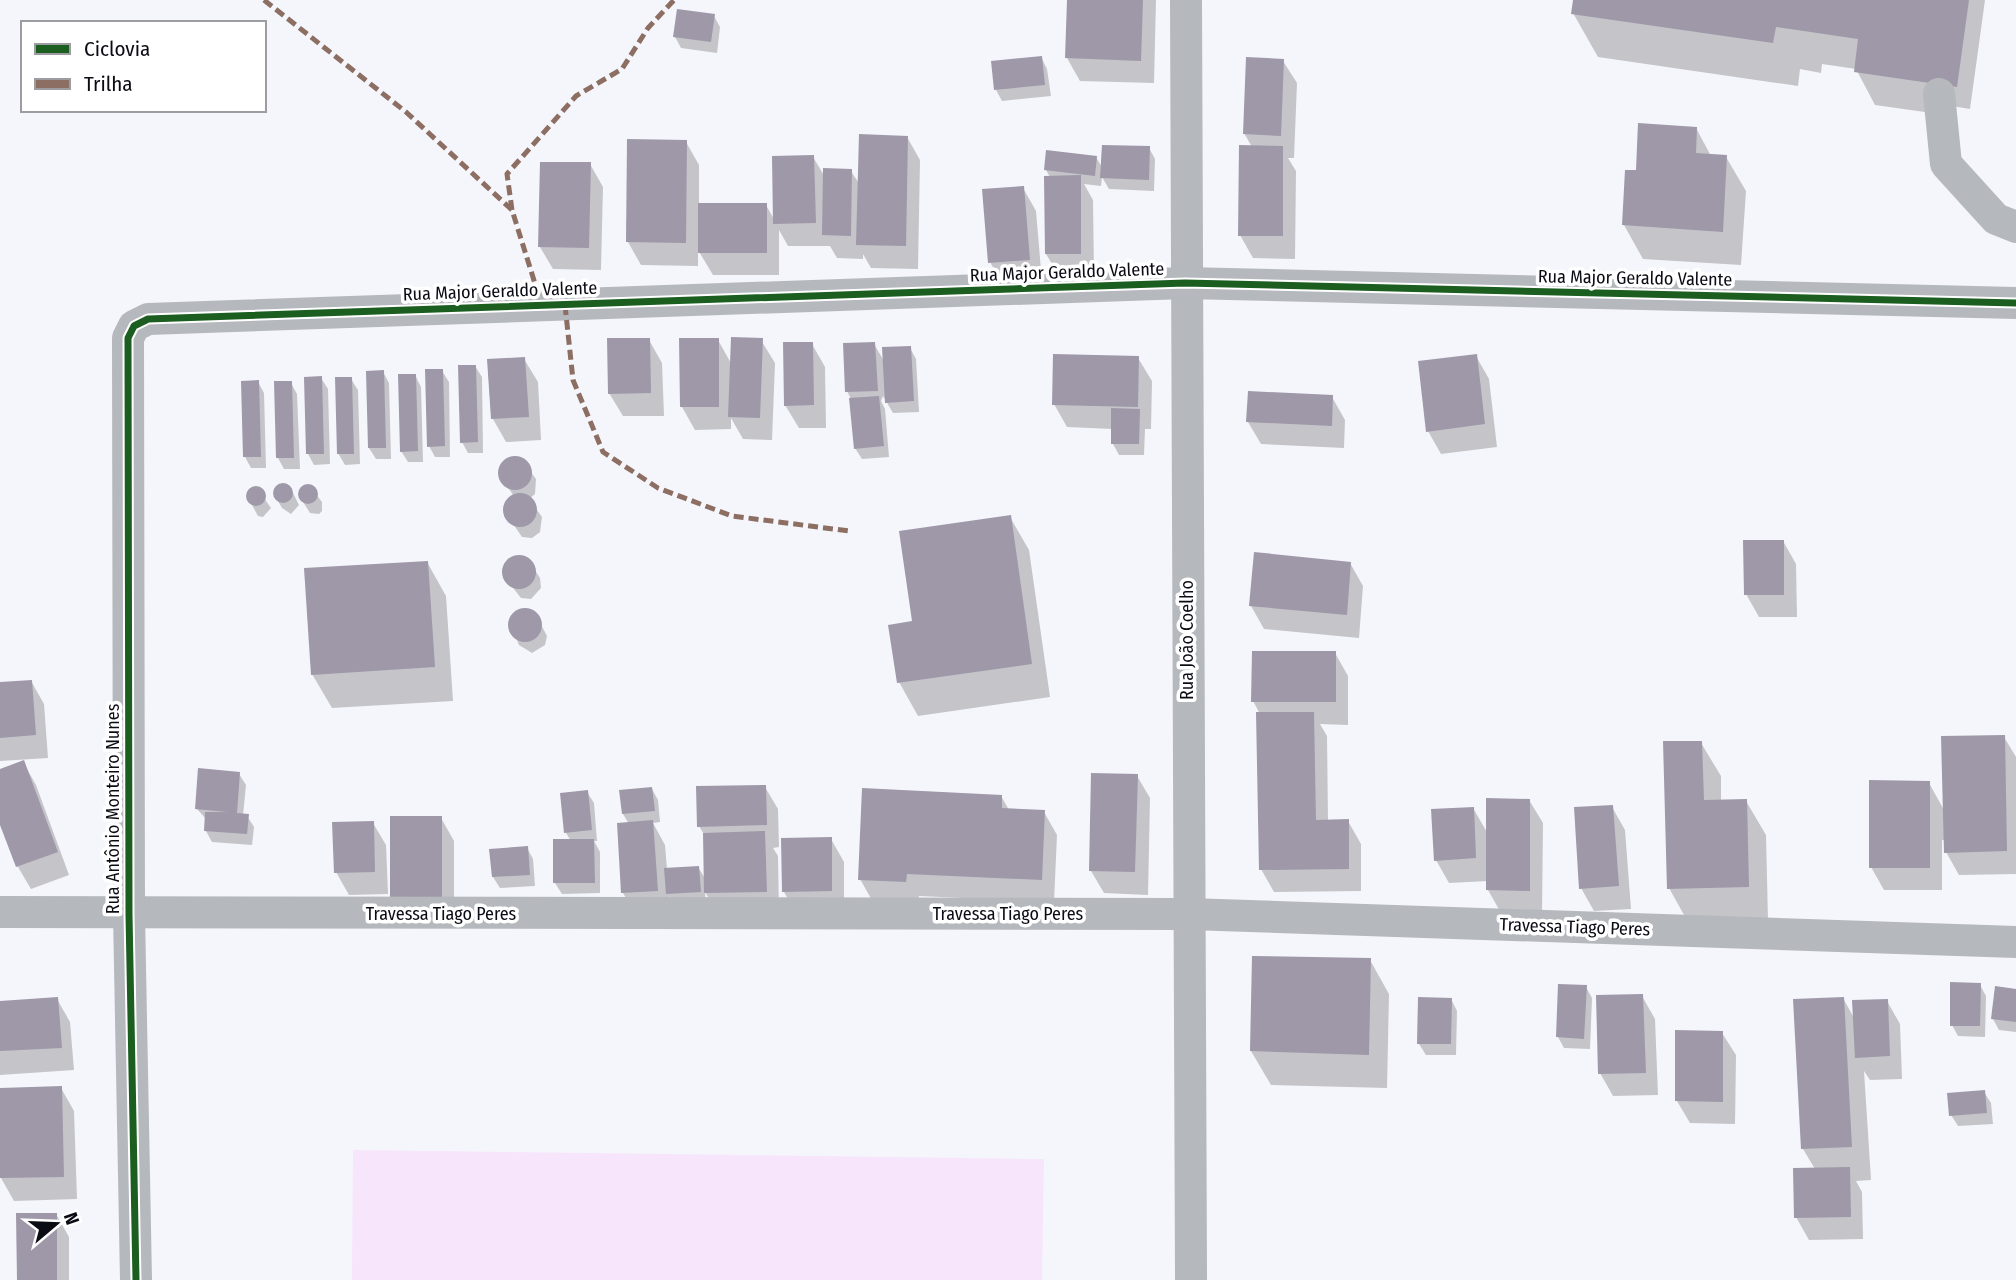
<svg xmlns="http://www.w3.org/2000/svg" width="2016" height="1280" font-family="'Fira Sans Condensed',sans-serif">
<style>
.green{fill:#f7e5fb}
.shadow{fill:#0003}
.building{fill:#9e98a8}
.lines{fill:none;stroke-linecap:round;stroke-linejoin:round}
.street{stroke:#b5b8bc;stroke-width:32}
.quiet{stroke:#8d6e63;stroke-width:5;stroke-dasharray:10 5;stroke-linecap:butt}
.cycleway-casing{stroke:#fff;stroke-width:11}
.cycleway{stroke:#1b5e20;stroke-width:7}
.labels{text-anchor:middle;dominant-baseline:central;stroke-width:7;stroke-linejoin:round;paint-order:stroke}
.street-label{font-size:18px;fill:#0b0b14;stroke:#fff}
</style>
<rect width="100%" height="100%" fill="#f5f6fc"/>
<path class="green" d="M353,1150L1044,1159L1042,1280H352Z"/>
<g class="shadow">
<path d="M1069,0H1156L1154,83L1080,81L1067,58Z"/>
<path d="M1574,0H1985L1970,109L1933,103L1932,113L1875,105L1856,69L1822,64L1821,73L1800,69L1798,86L1598,57L1573,13Z"/>
<path d="M714,16L720,27L717,53L681,48L675,37Z"/>
<path d="M1041,57L1047,69L1051,96L1002,101L996,90Z"/>
<path d="M1283,61L1297,83L1294,158H1288L1296,171L1295,259L1253,258L1240,235L1252,147L1244,133Z"/>
<path d="M1696,128L1711,156L1726,157L1746,191L1741,265L1643,259L1624,225L1638,172Z"/>
<path d="M907,137L920,160L918,269L871,268L863,254V259L837,258L830,246H788L779,230V275H713L698,250V266L641,265L628,242L686,142L699,165V205H766L775,221L813,157L825,177L851,171L860,185Z"/>
<path d="M1149,148L1155,159L1154,191L1109,189L1102,177L1101,186L1084,184L1093,200L1094,276L1060,277L1046,254L1050,177L1046,170L1096,157L1103,169Z"/>
<path d="M590,164L603,187L601,270L553,269L540,247Z"/>
<path d="M1023,188L1036,211L1042,282L1003,285L990,262Z"/>
<path d="M649,340L662,363L664,416H623L609,393Z"/>
<path d="M718,340L732,365L761,340L775,363L772,440L743,439L731,418V429L695,430L682,407Z"/>
<path d="M812,344L825,367L826,428H799L785,405Z"/>
<path d="M874,344L884,361L910,348L916,359L919,412L893,413L883,396L881,401L885,409L889,457L862,459L855,448L851,399L847,391Z"/>
<path d="M1476,356L1489,379L1497,447L1441,454L1428,431Z"/>
<path d="M1138,358L1152,381L1151,429H1145L1144,455H1119L1113,444V429L1067,427L1054,404Z"/>
<path d="M524,359L538,382L541,440L506,442L493,419Z"/>
<path d="M475,366L482,377L483,453H468L462,442Z"/>
<path d="M442,371L449,382L450,457H435L429,446Z"/>
<path d="M383,372L389,383L391,459H376L369,448Z"/>
<path d="M415,375L421,387L423,462H408L401,451Z"/>
<path d="M321,378L328,389L330,464L314,465L308,454Z"/>
<path d="M351,379L358,390L360,464L345,465L338,453Z"/>
<path d="M258,382L264,393L266,468H251L245,457Z"/>
<path d="M291,383L297,394L300,469H284L278,458Z"/>
<path d="M1332,397L1345,420L1344,448L1261,444L1248,422Z"/>
<path d="M513,458L522,460L536,479L535,494L529,499L542,517L540,532L532,538L522,537L505,512L506,503L515,498L500,475L501,466Z"/>
<path d="M281,485L290,487L299,505L291,514L282,508L275,496L277,488Z"/>
<path d="M309,485L322,502V511L319,514L310,513L300,497L303,486Z"/>
<path d="M256,487L271,508L263,517L258,516L247,496L251,488Z"/>
<path d="M1010,517L1029,550L1050,697L918,716L899,682L914,622Z"/>
<path d="M1783,541L1796,564L1797,617H1759L1746,594Z"/>
<path d="M513,558H527L540,578L541,588L531,599L521,598L506,579L504,569Z"/>
<path d="M427,562L446,596L453,701L332,708L312,674Z"/>
<path d="M1350,563L1363,586L1359,638L1264,629L1251,606Z"/>
<path d="M528,610L536,615L547,636L545,645L532,653L519,645L510,623L518,611Z"/>
<path d="M1335,653L1348,676V725L1320,724L1327,736L1328,821H1348L1361,844V891L1274,892L1261,869L1260,714L1253,701Z"/>
<path d="M31,681L44,704L48,758L0,761V684Z"/>
<path d="M2004,737L2016,757V874L1959,875L1946,852L1945,840H1942V890H1884L1871,867L1929,783L1944,810Z"/>
<path d="M1701,743L1721,776V802L1746,801L1766,835L1768,920L1688,922L1669,888Z"/>
<path d="M23,762L36,785L69,875L31,889L18,867L0,820V771Z"/>
<path d="M239,774L246,785L243,815L247,816L254,827L252,845L212,842L206,831L207,820L197,809Z"/>
<path d="M1137,776L1150,798L1148,895L1104,893L1091,871Z"/>
<path d="M765,787L778,809L779,847L773,848L778,856L779,914L719,915L705,892L706,903L674,904L669,896L670,913L636,915L623,893L629,824L623,814L652,789L658,800L660,822L653,823L665,845L667,869L698,867L706,880L705,836L699,826Z"/>
<path d="M587,792L594,803L597,841H594L600,852V893L562,894L555,883L571,841L566,833Z"/>
<path d="M1001,796L1009,810L1044,812L1057,835L1054,902L919,896L918,904L873,902L860,879Z"/>
<path d="M1529,800L1543,823L1542,913H1501L1488,890V881L1449,883L1436,860L1473,808L1488,834Z"/>
<path d="M1612,807L1625,830L1631,909L1594,911L1581,888Z"/>
<path d="M441,818L454,841V920H405Z"/>
<path d="M373,823L386,845L388,894L349,895L336,872Z"/>
<path d="M831,839L844,862V914H797L784,892Z"/>
<path d="M527,848L533,859L535,886L500,888L493,877Z"/>
<path d="M1370,960L1389,994L1387,1088L1271,1085L1251,1051Z"/>
<path d="M1980,985L1986,996L1985,1037L1958,1036L1952,1025Z"/>
<path d="M1586,987L1592,998L1590,1049L1564,1048L1558,1037Z"/>
<path d="M2016,990V1032L1999,1030L1993,1019Z"/>
<path d="M1642,996L1655,1019L1658,1095L1613,1096L1600,1073Z"/>
<path d="M1843,998L1854,1018L1887,1001L1900,1024L1902,1079L1870,1080L1864,1071L1871,1180L1856,1181L1862,1192L1863,1239L1809,1240L1796,1217L1815,1169L1803,1149Z"/>
<path d="M57,999L70,1022L74,1070L0,1075V1002Z"/>
<path d="M1451,999L1457,1011L1456,1055H1426L1419,1044Z"/>
<path d="M1722,1033L1736,1055L1735,1124L1690,1123L1677,1101Z"/>
<path d="M61,1088L74,1111L77,1199L14,1201L1,1178L0,1090Z"/>
<path d="M1984,1092L1991,1103L1993,1124L1958,1126L1951,1115Z"/>
<path d="M56,1214L69,1237V1280H19Z"/>
</g>
<g class="building">
<path d="M1067,0H1143L1141,61L1065,58Z"/>
<path d="M1573,0H1969L1957,87L1854,72L1858,39L1776,27L1773,43L1571,14Z"/>
<path d="M677,9L715,14L711,42L673,37Z"/>
<path d="M1042,56L1045,85L994,90L991,61Z"/>
<path d="M1246,57L1284,59L1281,136L1243,134Z"/>
<path d="M1638,123L1697,127L1696,153L1727,155L1723,232L1622,225L1625,170H1636Z"/>
<path d="M859,134L908,136L906,246L856,245Z"/>
<path d="M627,139L687,140L686,243L626,242Z"/>
<path d="M1102,145L1150,146L1149,180L1100,178Z"/>
<path d="M1239,145L1283,146V236H1238Z"/>
<path d="M1046,150L1097,156L1095,176L1044,170Z"/>
<path d="M814,155L816,223L773,224L772,156Z"/>
<path d="M540,162H591L589,248L538,247Z"/>
<path d="M823,168L852,169L851,236L822,235Z"/>
<path d="M1081,175V254H1045L1044,176Z"/>
<path d="M1024,186L1030,260L988,263L982,189Z"/>
<rect x="698" y="203" width="69" height="50"/>
<path d="M731,337L763,338L760,418L728,417Z"/>
<path d="M607,338H650L651,393L608,394Z"/>
<path d="M679,338H719V407H680Z"/>
<path d="M783,342H813L814,405L784,406Z"/>
<path d="M875,342L878,391L845,392L843,343Z"/>
<path d="M911,346L914,401L885,403L882,347Z"/>
<path d="M1053,354L1139,356L1138,407L1052,405Z"/>
<path d="M1477,354L1485,424L1426,432L1418,361Z"/>
<path d="M525,357L529,417L491,419L487,359Z"/>
<path d="M458,365H476L478,442L460,443Z"/>
<path d="M425,369H443L445,446L427,447Z"/>
<path d="M384,370L386,448H368L366,371Z"/>
<path d="M398,374H416L418,451L400,452Z"/>
<path d="M322,376L324,454H306L304,377Z"/>
<path d="M335,377H352L354,454H337Z"/>
<path d="M259,380L261,457H243L241,381Z"/>
<path d="M274,381H292L294,458H276Z"/>
<path d="M1248,391L1333,395L1332,426L1246,422Z"/>
<path d="M879,396L884,446L854,449L849,398Z"/>
<path d="M1111,408L1140,409L1139,444H1111Z"/>
<circle cx="515" cy="473" r="17"/>
<circle cx="283" cy="493" r="10"/>
<circle cx="308" cy="494" r="10"/>
<circle cx="256" cy="496" r="10"/>
<circle cx="520" cy="510" r="17"/>
<path d="M1011,515L1032,664L897,683L888,625L912,621L899,531Z"/>
<path d="M1743,540H1784V595H1744Z"/>
<path d="M1254,552L1351,562L1347,615L1249,606Z"/>
<circle cx="519" cy="572" r="17"/>
<path d="M428,561L435,667L311,675L304,568Z"/>
<circle cx="525" cy="625" r="17"/>
<path d="M1252,651H1336V702H1251Z"/>
<path d="M32,680L36,735L0,738V682Z"/>
<path d="M1256,712H1314L1316,820L1349,819V869L1259,870Z"/>
<path d="M2005,735L2007,851L1944,853L1941,736Z"/>
<path d="M1663,741H1702L1704,800L1747,799L1749,887L1667,889Z"/>
<path d="M24,760L58,852L16,867L0,825V769Z"/>
<path d="M198,768L240,772L237,813L249,814L247,834L204,831L205,812H227L195,809Z"/>
<path d="M1091,773L1138,774L1135,872L1089,871Z"/>
<path d="M1869,780L1930,781V868H1869Z"/>
<path d="M766,785L767,825L697,827L696,786Z"/>
<path d="M652,787L655,811L622,814L619,790Z"/>
<path d="M862,788L1002,795V808L1045,810L1042,880L907,874L906,882L858,880Z"/>
<path d="M588,790L592,830L564,833L560,793Z"/>
<path d="M1486,798L1530,799V891L1486,890Z"/>
<path d="M1613,805L1619,886L1579,889L1574,807Z"/>
<path d="M1474,807L1476,858L1434,861L1431,809Z"/>
<path d="M390,816H442V897L390,898Z"/>
<path d="M653,820L658,891L621,893L617,823Z"/>
<path d="M374,821L375,872L334,873L332,822Z"/>
<path d="M765,831L767,892L704,893L703,833Z"/>
<path d="M832,837V891L782,892L781,838Z"/>
<path d="M553,839H594L595,883H553Z"/>
<path d="M528,846L530,875L492,877L489,849Z"/>
<path d="M699,866L701,892L666,894L664,868Z"/>
<path d="M1252,956L1371,958L1369,1055L1250,1051Z"/>
<path d="M1950,982L1981,983L1980,1026H1950Z"/>
<path d="M1558,984L1587,985L1584,1039L1556,1037Z"/>
<path d="M1995,986L2016,989V1022L1991,1019Z"/>
<path d="M1643,994L1646,1073L1598,1074L1596,995Z"/>
<path d="M58,997L62,1048L0,1051V1001Z"/>
<path d="M1418,997L1452,998L1451,1044H1417Z"/>
<path d="M1844,997L1852,1147L1801,1149L1793,999Z"/>
<path d="M1888,999L1890,1056L1855,1058L1852,1000Z"/>
<path d="M1675,1030L1723,1031V1102L1675,1101Z"/>
<path d="M62,1086L64,1177L0,1178V1088Z"/>
<path d="M1985,1090L1987,1113L1949,1116L1947,1093Z"/>
<path d="M1850,1167L1851,1217L1794,1218L1793,1168Z"/>
<path d="M16,1213H57V1280H17Z"/>
</g>
<g class="lines">
<g class="street">
<path d="M1186,0L1191,1280"/>
<path d="M1939,94L1946,164L1996,219L2016,227"/>
<path d="M0,912L1189,914L2016,942"/>
<path d="M136,1280L129,914L128,338L134,326L148,319L1185,283L2016,303"/>
</g>
<g class="quiet">
<path d="M264,0L406,112L512,210L542,306"/>
<path d="M512,210L507,174L576,96L622,69L648,28L674,0"/>
<path d="M565,305L573,380L603,452L658,488L732,516L849,531"/>
</g>
<g class="cycleway-casing">
<path id="cycleway" d="M136,1280L129,914L128,338L134,326L148,319L1185,283L2016,303"/>
</g>
<use href="#cycleway" class="cycleway"/>
</g>
<g class="labels">
<g class="street-label">
<text transform="translate(1067 272) rotate(-2)">Rua Major Geraldo Valente</text>
<text transform="translate(1635 278) rotate(1)">Rua Major Geraldo Valente</text>
<text transform="translate(500 291) rotate(-2)">Rua Major Geraldo Valente</text>
<text transform="translate(1187 640) rotate(-90)">Rua João Coelho</text>
<text transform="translate(113 809) rotate(-90)">Rua Antônio Monteiro Nunes</text>
<text x="441" y="914">Travessa Tiago Peres</text>
<text x="1008" y="914">Travessa Tiago Peres</text>
<text transform="translate(1575 927) rotate(2)">Travessa Tiago Peres</text>
</g>
</g>
<rect x="21" y="21" width="245" height="91" fill="#ffffff" stroke="#9d9da1" stroke-width="2"/>
<rect x="35" y="44" width="35" height="10" fill="#1b5e20" stroke="#9d9da1" stroke-width="2"/>
<text x="84" y="56" font-size="21" fill="#0b0b14">Ciclovia</text>
<rect x="35" y="79" width="35" height="10" fill="#8d6e63" stroke="#9d9da1" stroke-width="2"/>
<text x="84" y="91" font-size="21" fill="#0b0b14">Trilha</text>
<g transform="translate(56 1224) rotate(71)" stroke="#ffffff" stroke-width="5" paint-order="stroke">
<path d="M0-5L12 26L0 18L-12 26Z" fill="#0b0b14"/>
<text y="-10" font-size="19" font-weight="bold" text-anchor="middle" fill="#0b0b14">N</text>
</g>
</svg>
